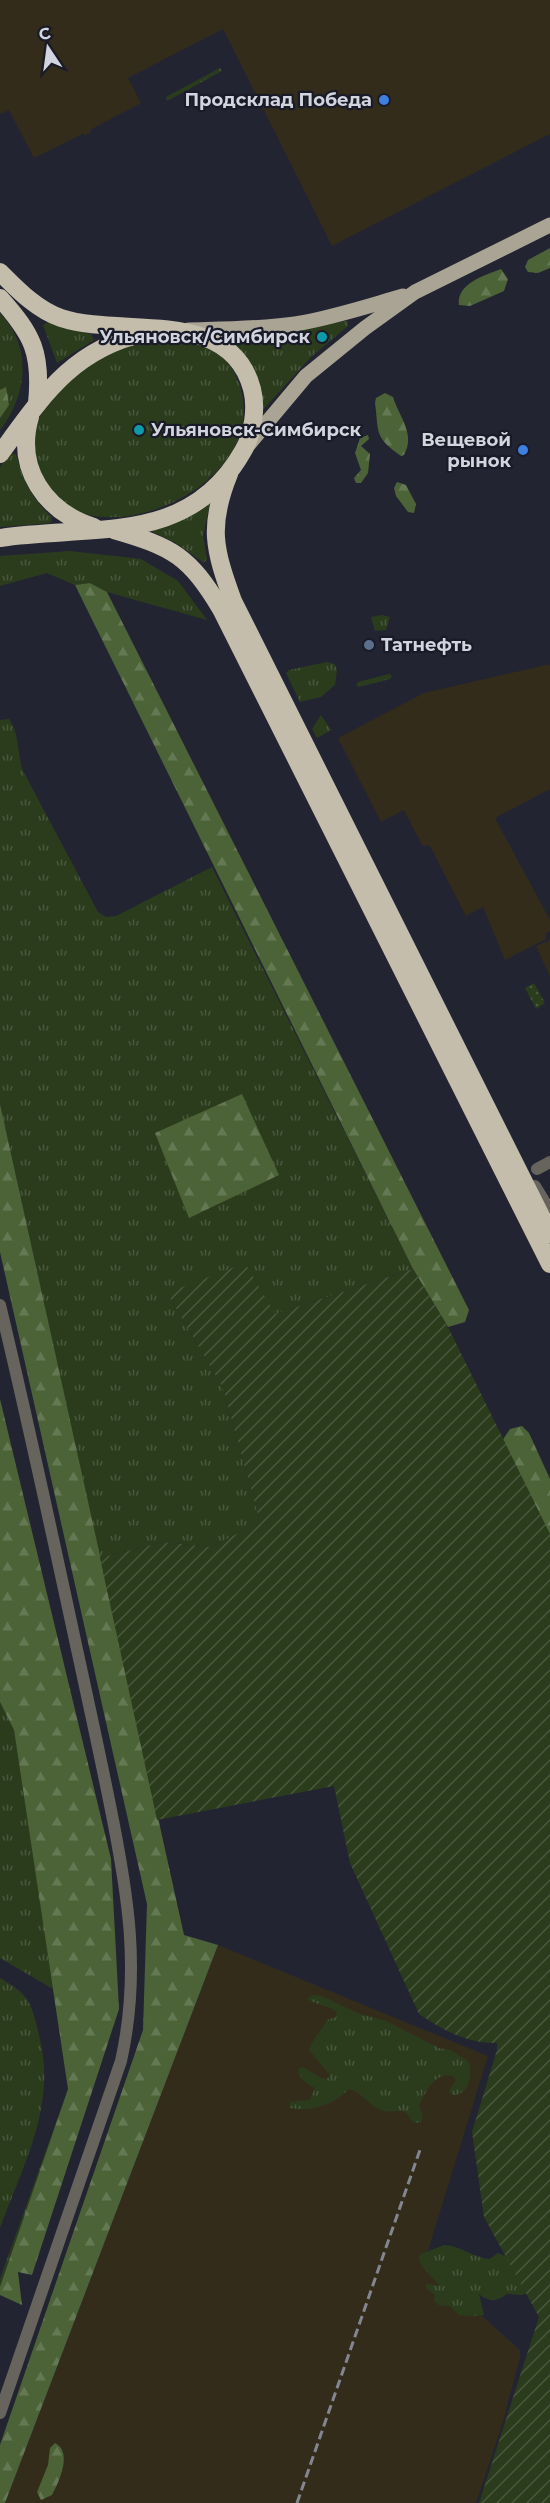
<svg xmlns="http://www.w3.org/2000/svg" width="550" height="2503" font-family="Montserrat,sans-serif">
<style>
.industrial{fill:#332c1b}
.grass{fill:url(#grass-tufts)}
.forest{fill:url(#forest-firs)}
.park{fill:url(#park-dots)}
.garden{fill:url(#garden-furrows)}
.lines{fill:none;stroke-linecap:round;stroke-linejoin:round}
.minor{stroke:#67645d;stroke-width:12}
.major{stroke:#aaa495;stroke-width:15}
.highway{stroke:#c4bdab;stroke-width:18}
.rail{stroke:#838590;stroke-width:3;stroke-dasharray:9 4.5;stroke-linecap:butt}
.shop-dot{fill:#3f7fe0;stroke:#1a1b28;stroke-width:2}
.culture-dot{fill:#0f9aa8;stroke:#1a1b28;stroke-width:2}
.service-dot{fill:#5c6f8a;stroke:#1a1b28;stroke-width:2}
.labels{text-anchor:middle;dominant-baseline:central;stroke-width:4.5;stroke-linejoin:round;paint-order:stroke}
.poi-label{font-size:18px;font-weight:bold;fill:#d3d5de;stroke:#1a1b28;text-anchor:end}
</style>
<defs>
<pattern id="grass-tufts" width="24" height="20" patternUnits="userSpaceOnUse" patternTransform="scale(1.5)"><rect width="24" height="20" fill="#2b3c1d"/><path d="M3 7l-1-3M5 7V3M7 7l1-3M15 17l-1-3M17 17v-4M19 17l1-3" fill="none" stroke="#49573d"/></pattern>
<pattern id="forest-firs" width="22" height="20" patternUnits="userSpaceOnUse" patternTransform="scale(1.5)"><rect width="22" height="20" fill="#4b6336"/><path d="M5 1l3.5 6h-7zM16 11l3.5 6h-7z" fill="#647853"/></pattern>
<pattern id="park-dots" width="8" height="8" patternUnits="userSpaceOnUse" patternTransform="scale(1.5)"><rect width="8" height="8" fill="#2b3c1d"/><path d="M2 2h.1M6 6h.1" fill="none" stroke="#49573d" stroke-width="1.8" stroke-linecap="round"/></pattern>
<pattern id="garden-furrows" width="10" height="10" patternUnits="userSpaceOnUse" patternTransform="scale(1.5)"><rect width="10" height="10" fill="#2b3c1d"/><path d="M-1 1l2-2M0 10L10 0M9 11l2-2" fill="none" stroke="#49573d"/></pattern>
</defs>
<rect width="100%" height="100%" fill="#232432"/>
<g class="industrial">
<path d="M0,0H550V134L332,246L223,29L128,78L141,103L90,130L91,132L85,136L84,133L34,158L9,110L0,114Z"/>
<path d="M546,665H550V789L495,818L550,920V931L546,933V939L505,960L483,907L466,916L430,846L422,845L404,810L381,822L338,738L424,693Z"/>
<path d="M550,940V977L536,946Z"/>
<path d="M218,1945L488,2056L424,2264L520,2350V2357L503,2422L476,2503H5Z"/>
</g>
<g class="grass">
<path d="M220,68L222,71L167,101L166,97Z"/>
<path d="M0,313C32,347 28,394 0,430Z"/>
<path d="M348,321V326L311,357L262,411L221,336Z"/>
<path d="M48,322L91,334L94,340L57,363L43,325Z"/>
<path d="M175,339C198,339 225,353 235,374C289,486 76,573 41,474C39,467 35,459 34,452C26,411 77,369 109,353C128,343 154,341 175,339Z"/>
<path d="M11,453L16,454C23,481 32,499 52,517L51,523L0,527V467Z"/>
<path d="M211,499L203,536L207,559L204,563L176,543L151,531Z"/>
<path d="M70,551L141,559L178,581L207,620L107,592L90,583L75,585L47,573L0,586V556Z"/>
<path d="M382,615L390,617L386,630L375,631L371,617Z"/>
<path d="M327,662L334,664L337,669L335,685L321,697L300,702L286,673L289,670Z"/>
<path d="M389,674L392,676L390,679L359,687L356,685L358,682Z"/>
<path d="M321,715L331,730L317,738L312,729Z"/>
<path d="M9,719C20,735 17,754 23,771L98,912L106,917L116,916L212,867L413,1269L275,1314L167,1293L223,1388L260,1522L211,1547L163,1542L100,1558L0,1104V720Z"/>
<path d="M0,1702L14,1730L53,1989L0,1958Z"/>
<path d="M0,1978C30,1995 31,2002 39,2035C57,2106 24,2162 0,2228Z"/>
<path d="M313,1995L322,1996L357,2013L386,2021L439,2048L450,2050L468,2061C473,2074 469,2096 452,2095L449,2091L456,2080L453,2076C434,2072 427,2090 419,2105L423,2116L420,2123L412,2122C403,2104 399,2114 385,2111C370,2108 363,2092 349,2089C333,2105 313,2112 290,2108V2102L310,2100L315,2088C307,2083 299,2080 298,2070L301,2067C311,2069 317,2079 327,2079L330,2075L309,2050C313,2038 322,2031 327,2020L336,2017L337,2012C328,2005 317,2005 307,1999Z"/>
<path d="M68,2089L0,2293V2279Z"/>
<path d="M444,2245C461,2246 474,2258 490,2259L498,2253L507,2257L532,2291L522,2295L507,2294C496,2302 489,2302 479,2294L484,2315C478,2316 465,2316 459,2315L450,2306L438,2305L434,2300L435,2295L426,2288V2284L441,2286C433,2277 418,2267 419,2255Z"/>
</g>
<g class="forest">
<path d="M550,248V268L538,273L528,272L525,267L528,260Z"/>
<path d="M501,269L508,279L504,291L470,306L459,305C456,284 485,275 501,269Z"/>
<path d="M6,387L9,405L0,418V390Z"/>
<path d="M385,393L393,397C399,417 416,434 404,455L401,456C374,437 379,433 375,403L376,398Z"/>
<path d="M368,435L369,439L361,446L370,454L368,473L361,483H356L354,478L361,470L355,453L360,438Z"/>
<path d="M397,482L406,485L416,504L414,513L408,512L396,496L394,488Z"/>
<path d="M90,583L107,592L469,1310L465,1322L448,1327L413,1269L75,585Z"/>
<path d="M242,1094L279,1175L189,1218L155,1133Z"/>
<path d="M0,1104L184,1935L218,1945L5,2503H0V2445L143,2030L147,1904L0,1252Z"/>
<path d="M0,1399L111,1859L119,2009L32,2275L18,2272L22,2305L0,2295V2287L68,2089L14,1730L0,1702Z"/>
<path d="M522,1426L529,1433L550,1479V1537L502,1441L510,1429Z"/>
<path d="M55,2443C73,2452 59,2482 52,2495L41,2500L37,2492L48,2465L50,2448Z"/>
</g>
<path class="park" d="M534,983L545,1003L536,1009L525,988Z"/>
<path class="garden" d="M245,1263L275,1314L413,1269L448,1327L550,1534V2503H479L539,2317L484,2217L472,2132L497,2050V2043C469,2044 442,2030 419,2014L350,1863L334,1786L157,1820L100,1558L163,1542L211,1547L260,1522L223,1388L167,1293Z"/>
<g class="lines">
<g class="minor">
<path d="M537,1169L550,1162"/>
<path d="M535,1186L550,1211"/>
<path d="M0,1305C28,1421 53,1538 78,1654C89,1705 100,1755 110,1805C128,1894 141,1971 121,2061L0,2413"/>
</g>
<g class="major">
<path d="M188,330C224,329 260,329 295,324C332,318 368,306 403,296"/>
<path d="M249,444L306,376L365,328L415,292L550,225"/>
</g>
<g class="highway">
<path d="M0,272C18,290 37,310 61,318C122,338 230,306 252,389C257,408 253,434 243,451C189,547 92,524 0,538"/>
<path d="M0,298C33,335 42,353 37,404"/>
<path d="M30,417C15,468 45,512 94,527"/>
<path d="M0,454C42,397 72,349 145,333"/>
<path d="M229,474C208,526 214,549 233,601L550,1234"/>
<path d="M114,530C173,547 189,556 221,609L550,1264"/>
</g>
<path class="rail" d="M297,2503L421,2147"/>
</g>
<g class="shop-dot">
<circle cx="384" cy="100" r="6"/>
<circle cx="523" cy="450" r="6"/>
</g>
<g class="culture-dot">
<circle cx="322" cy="337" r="6"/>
<circle cx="139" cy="430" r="6"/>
</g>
<circle class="service-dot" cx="369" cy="645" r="6"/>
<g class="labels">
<g class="poi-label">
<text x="372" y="100">Продсклад Победа</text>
<text x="310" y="337">Ульяновск/Симбирск</text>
<text x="151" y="430" text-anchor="start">Ульяновск-Симбирск</text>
<text x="511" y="440">Вещевой<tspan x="511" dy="21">рынок</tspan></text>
<text x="381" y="645" text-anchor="start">Татнефть</text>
</g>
</g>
<g transform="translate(48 48) rotate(347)" stroke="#1a1b28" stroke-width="4.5" paint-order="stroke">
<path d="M0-4.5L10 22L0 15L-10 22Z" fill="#d3d5de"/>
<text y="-9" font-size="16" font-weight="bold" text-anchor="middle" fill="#d3d5de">С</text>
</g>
</svg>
